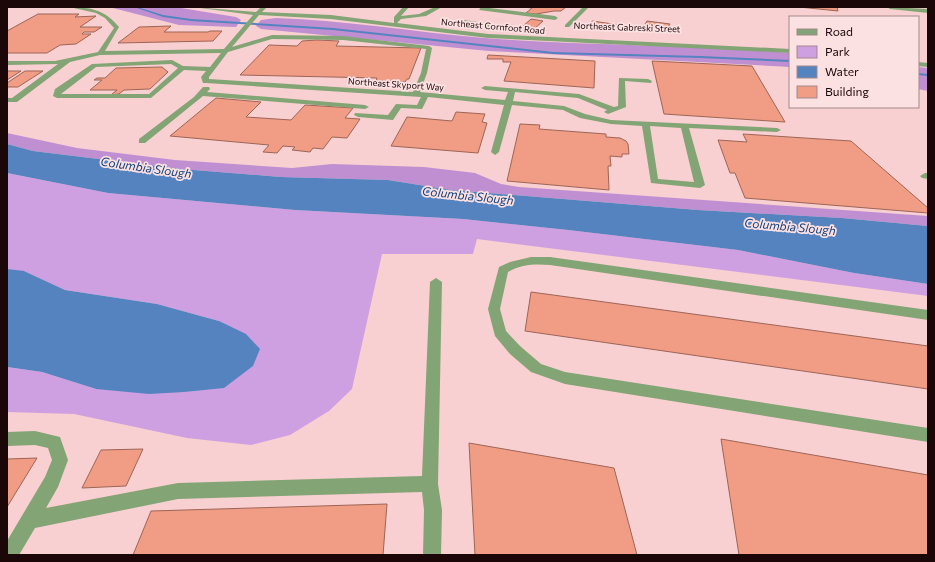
<svg xmlns="http://www.w3.org/2000/svg" width="935" height="562" font-family="Commissioner,sans-serif">
<style>
.green{fill:#cfa0e1}
.forest{fill:#bf8fd1}
.water{fill:#5583c0}
.lines{fill:none;stroke-linecap:round;stroke-linejoin:round}
.stream{fill:#5583c0;fill-rule:evenodd}
.building{fill:#f19c85;stroke:#9d6556}
.minor{fill:#83a475;fill-rule:evenodd}
.labels{text-anchor:middle;dominant-baseline:central;stroke-width:3.5;stroke-linejoin:round;paint-order:stroke}
.far-street-label{font-size:9px;fill:#1b0608;stroke:#fce1e2}
.water-label{font-size:12px;font-style:italic;fill:#103f79;stroke:#fce1e2}
</style>
<rect width="100%" height="100%" fill="#f8d0d1"/>
<path class="green" d="M7,173L108,193L295,210L463,219L568,230L738,250L854,273L928,284V296L477,239L473,254H382L352,389L329,411L290,435L251,445L187,438L74,414L7,412V367L42,372L96,389L219,321L157,304L65,290L24,271L7,290Z"/>
<g class="forest">
<path d="M109,7H175L236,17L241,20L236,27L179,25Z"/>
<path d="M276,18C345,20 414,32 484,38C586,46 688,44 790,53V67L489,51L261,29L256,26L261,20Z"/>
<path d="M918,67L928,68V91L918,89Z"/>
<path d="M7,133L77,148L175,160L292,168L332,164L424,167L475,173L501,184L519,187L928,216V226L842,218L698,210L451,190L388,180L281,177L181,169L33,151L7,144Z"/>
</g>
<g class="water">
<path d="M7,144L33,151L181,169L281,177L388,180L451,190L698,210L842,218L928,226V284L854,273L738,250L568,230L463,219L295,210L108,193L7,173Z"/>
<path d="M7,269L24,271L65,290L157,304L219,321L246,334L260,349L253,366L224,388L184,392L149,394L96,389L42,372L7,367Z"/>
</g>
<g class="lines">
<g class="stream">
<path d="M134,7H137L163,15L191,19L333,28L553,52L700,56L790,60V62L700,58L553,54L333,30L191,21L163,17Z"/>
<path d="M918,73L928,74V76L918,75Z"/>
</g>
</g>
<g class="building">
<path d="M524,7H566L561,11H554L536,14L526,13L532,8Z"/>
<path d="M799,7H837L838,11Z"/>
<path d="M38,14H79L75,17L96,16L80,27H102L94,32H84L82,34H91L76,44L60,45L47,53H7V31Z"/>
<path d="M531,19L543,21L534,29L522,27Z"/>
<path d="M592,21L620,25L617,29L588,25Z"/>
<path d="M647,21L670,24L668,27L645,24Z"/>
<path d="M171,26L164,32H208L210,31H222L213,41L118,43L139,27Z"/>
<path d="M317,40L339,41L336,46L421,48L409,79H407L405,82L376,81L377,78L240,75L269,45L297,46L302,41Z"/>
<path d="M488,55L595,61L594,88L504,81L511,62H503V59H487Z"/>
<path d="M652,61L752,66L785,122L664,114Z"/>
<path d="M162,67L168,72L150,89L124,90L119,94L111,95L117,90H90L102,80H94L97,78H105L116,68Z"/>
<path d="M7,71H21L7,80Z"/>
<path d="M25,71H43L18,87H7V83Z"/>
<path d="M216,98L261,102L246,117L291,120L305,105L353,108L345,118L360,119L347,138L332,137L323,149L313,148L310,152L292,150L295,147L283,146L277,153L263,152L269,145L170,136Z"/>
<path d="M456,112L485,114L482,122L487,123L478,153L391,146L407,117L452,121Z"/>
<path d="M520,124L540,125L539,129L606,134V137L620,138L626,141L628,144L629,154H622V157L610,156L611,166H608L609,190L507,181Z"/>
<path d="M743,134L851,141L928,208V213L745,198L735,173H730L718,140L747,142Z"/>
<path d="M531,292L928,346V389L525,331Z"/>
<path d="M721,439L928,475V555H739Z"/>
<path d="M469,443L614,468L637,555H475Z"/>
<path d="M143,449L126,486L82,488L101,450Z"/>
<path d="M37,458L7,507V459Z"/>
<path d="M387,504L383,555H133L151,511Z"/>
</g>
<g class="lines">
<g class="minor">
<path d="M69,7C91,7 105,10 119,27L105,51L224,49L253,15L193,7L256,12L261,7H267L262,12L331,15L394,23V17L403,7H409L401,16L419,14L435,7H442L426,16L401,19L397,23L488,34L790,49V53L488,38L331,19L259,15L232,47L272,35L343,36L429,46L432,48L427,73L420,92L505,100L508,92L485,90L481,88L485,86L579,94L614,107L618,106L619,78L648,79L652,81L651,83L625,81L626,107L608,114L604,112L607,110L578,98L515,92L513,101L564,106L585,114L611,120L777,128L781,130L777,132L689,128L705,185L700,188L651,183L642,126L611,124L580,118L563,110L512,105L499,152L495,155L491,152L504,105L428,97L422,109L401,108L393,120L358,117L354,115L355,113L388,115L396,104L417,105L421,97L206,83H203L201,77L206,71L184,70L151,98H57L53,96L55,89L92,64L172,60L183,66L210,67L221,53L100,55L70,62L17,102H7V98H12L58,64L7,65V61H55L98,52L114,28L105,18L96,13ZM272,39L343,40L426,49L421,73L413,92L209,79V77L228,52ZM171,64L178,68L149,94H61L96,67ZM650,126L681,128L694,182L658,179Z"/>
<path d="M481,7L555,16L558,18L555,20L479,10Z"/>
<path d="M583,7H589L569,27H565V25Z"/>
<path d="M887,7L928,9V13L890,9Z"/>
<path d="M463,20L530,29L533,31L530,33L461,23Z"/>
<path d="M918,62L928,63V67L918,66Z"/>
<path d="M203,87H209L210,89L207,92L365,105L369,107L365,109L203,96L145,143H139V139L194,97Z"/>
<path d="M925,173H928V179L922,178L920,176Z"/>
<path d="M531,257H550L928,310V320L550,265C535,264 522,264 508,272L500,309L506,331L520,346L541,364L565,372L928,428V442L565,384L531,372L510,354L495,336L488,309L499,267L510,262Z"/>
<path d="M436,278L442,282L438,484L442,510L441,555H423L424,510L422,492L178,499L35,528L19,555H7V541L45,477L52,460L48,448L35,445L7,446V432L35,431L60,437L68,460L58,487L46,508L178,483L422,476L430,282Z"/>
</g>
</g>
<g class="labels">
<g class="far-street-label">
<text transform="translate(493 26) rotate(5)">Northeast Cornfoot Road</text>
<text transform="translate(627 27) rotate(2)">Northeast Gabreski Street</text>
<text transform="translate(396 84) rotate(4)">Northeast Skyport Way</text>
</g>
<g class="water-label">
<text transform="translate(146 167) rotate(8)">Columbia Slough</text>
<text transform="translate(468 195) rotate(6)">Columbia Slough</text>
<text transform="translate(790 226) rotate(5)">Columbia Slough</text>
</g>
</g>
<rect width="935" height="562" fill="none" stroke="#1b0608" stroke-width="16"/>
<rect x="789" y="16" width="130" height="92" fill="#fce1e2" stroke="#a2898b"/>
<rect x="797" y="29" width="20" height="6" fill="#83a475" stroke="#a2898b"/>
<text x="825" y="36" font-size="12" fill="#1b0608">Road</text>
<rect x="797" y="46" width="20" height="12" fill="#cfa0e1" stroke="#a2898b"/>
<text x="825" y="56" font-size="12" fill="#1b0608">Park</text>
<rect x="797" y="66" width="20" height="12" fill="#5583c0" stroke="#a2898b"/>
<text x="825" y="76" font-size="12" fill="#1b0608">Water</text>
<rect x="797" y="86" width="20" height="12" fill="#f19c85" stroke="#a2898b"/>
<text x="825" y="96" font-size="12" fill="#1b0608">Building</text>
</svg>
